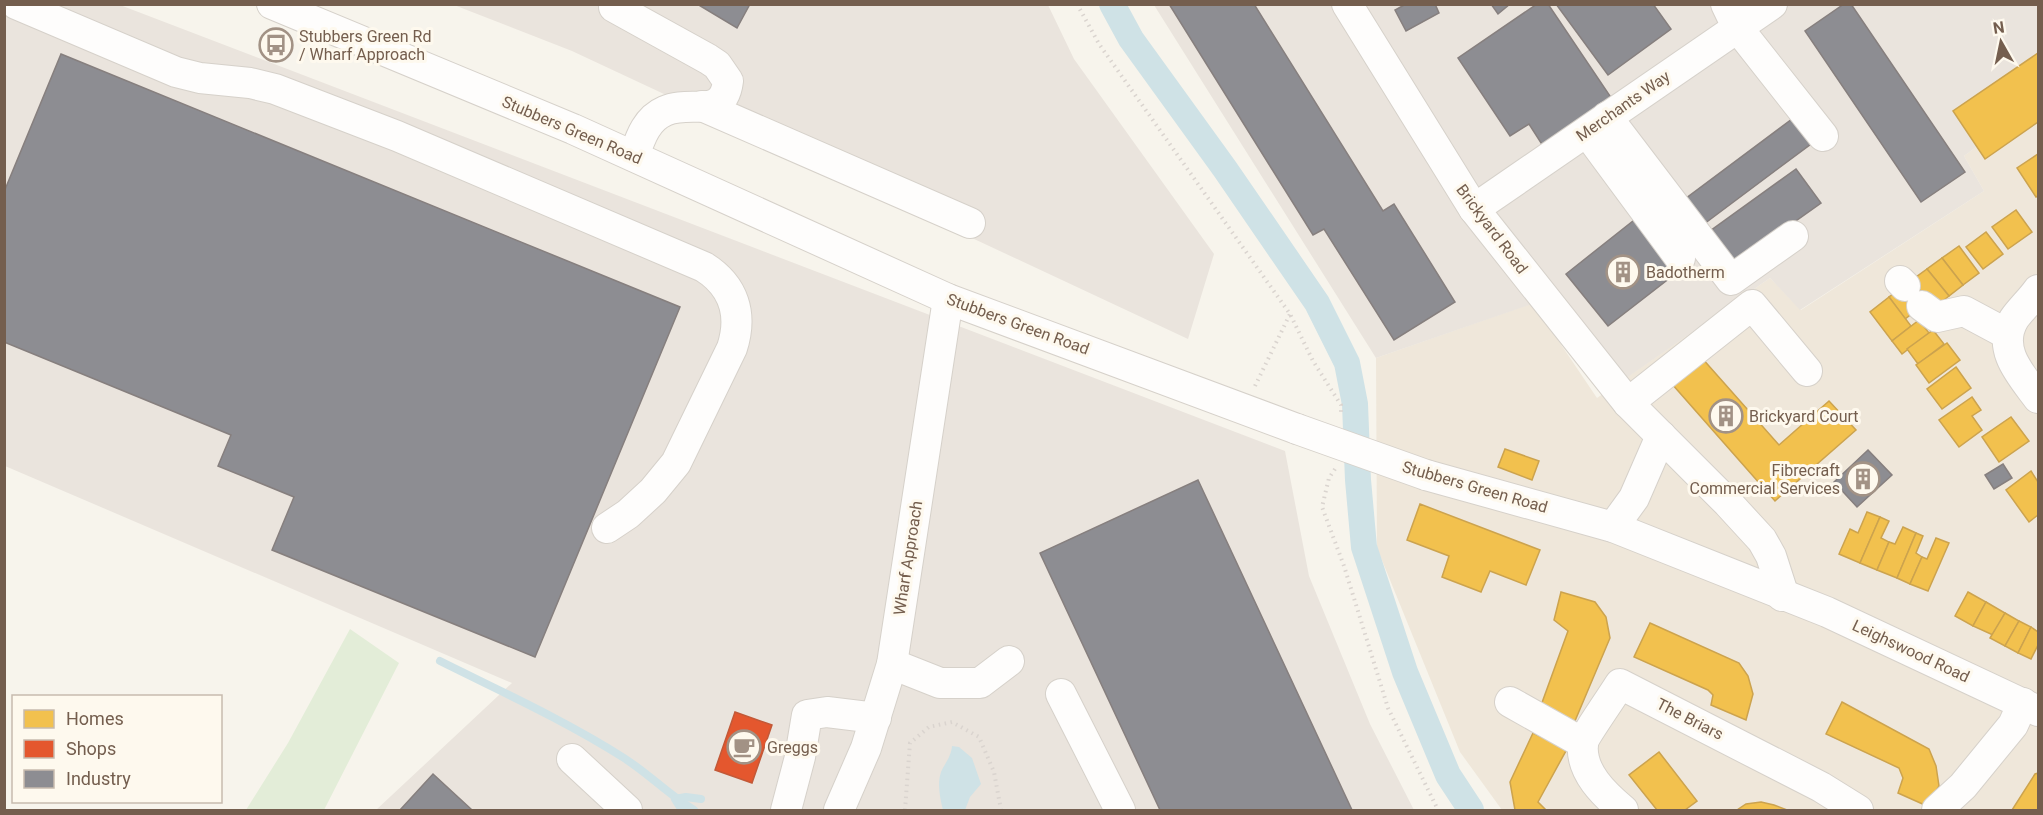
<svg xmlns="http://www.w3.org/2000/svg" width="2043" height="815" font-family="Roboto,sans-serif">
<style>
.residential{fill:#efe7da}
.industrial{fill:#eae4dd}
.green{fill:#e3edd8}
.water{fill:#cfe2e6}
.homes{fill:#f2c14e;stroke:#cca34e;stroke-width:1.5}
.shops{fill:#e4572e;stroke:#c25938;stroke-width:1.5}
.industry{fill:#8d8d92;stroke:#867f7e;stroke-width:1.5}
.lines{fill:none;stroke-linecap:round;stroke-linejoin:round}
.stream{stroke:#cfe2e6;stroke-width:8}
.canal{stroke:#cfe2e6;stroke-width:26}
.minor-casing{stroke:#d6d1ca;stroke-width:32}
.path{stroke:#dad4cf;stroke-width:4;stroke-dasharray:1.5 4.5;stroke-linecap:butt}
.minor{stroke:#fefdfc;stroke-width:30}
.minor-bridge-casing{stroke:#d6d1ca;stroke-width:32;stroke-linecap:butt}
.minor-bridge{stroke:#fefdfc;stroke-width:30}
.labels{text-anchor:middle;dominant-baseline:central;stroke-width:6;stroke-linejoin:round;paint-order:stroke}
.poi-label{font-size:16px;fill:#745e4e;stroke:#fef9ee;text-anchor:start}
.street-label{font-size:16px;fill:#745e4e;stroke:#fef9ee}
</style>
<rect width="100%" height="100%" fill="#f7f4ec"/>
<path class="residential" d="M2038,101V810H1502L1460,752L1377,548L1376,358L1533,303L1597,398L1770,278L1801,310L1984,191L1964,156Z"/>
<g class="industrial">
<path d="M5,5H120L1285,451L1309,576L1370,724L1414,810H376L512,683L5,466Z"/>
<path d="M454,5H1048L1074,59L1214,254L1188,339L572,51Z"/>
<path d="M1154,5H2038V101L1964,156L1984,191L1800,310L1770,278L1615,386L1555,296L1376,358Z"/>
</g>
<path class="green" d="M350,629L399,663L324,810H246L288,743Z"/>
<path class="water" d="M952,746L959,747L972,758L981,784L970,797L965,810H943C940,798 937,784 941,772C945,763 951,757 952,746Z"/>
<g class="homes">
<path d="M2038,53V122L1985,159L1953,111Z"/>
<path d="M2038,154V196L2036,197L2017,168Z"/>
<path d="M2016,210L2032,232L2008,249L1992,227Z"/>
<path d="M1986,232L2003,254L1983,269L1966,247Z"/>
<path d="M1959,246L1979,273L1963,285L1942,258Z"/>
<path d="M1942,258L1963,285L1949,296L1927,269Z"/>
<path d="M1927,269L1949,296L1934,308L1912,280Z"/>
<path d="M1912,280L1929,301L1905,319L1889,297Z"/>
<path d="M1889,297L1911,326L1892,341L1870,312Z"/>
<path d="M1919,320L1929,333L1902,354L1892,341Z"/>
<path d="M1933,330L1944,344L1918,364L1907,349Z"/>
<path d="M1947,343L1960,360L1929,383L1916,365Z"/>
<path d="M1701,357L1779,445L1829,401L1856,430L1775,501L1672,384Z"/>
<path d="M1956,367L1971,388L1942,409L1927,389Z"/>
<path d="M1972,397L1981,410L1972,416L1982,430L1959,447L1939,420Z"/>
<path d="M2011,417L2029,441L1999,462L1982,437Z"/>
<path d="M1505,449L1539,461L1532,480L1498,467Z"/>
<path d="M2031,471L2038,482V515L2029,522L2006,490Z"/>
<path d="M1420,504L1540,550L1526,585L1490,571L1481,592L1442,577L1449,556L1407,540Z"/>
<path d="M1867,512L1880,517L1860,563L1839,554L1850,529L1858,533Z"/>
<path d="M1880,517L1889,521L1881,538L1889,542L1877,570L1860,563Z"/>
<path d="M1903,527L1916,533L1897,578L1877,570L1889,542L1895,544Z"/>
<path d="M1916,533L1923,536L1916,553L1922,557L1910,584L1897,578Z"/>
<path d="M1936,538L1949,543L1928,591L1910,584L1922,557L1927,559Z"/>
<path d="M1561,592L1595,602L1606,617L1610,638L1572,728L1539,711L1568,631L1554,620Z"/>
<path d="M1968,592L1986,602L1973,626L1955,616Z"/>
<path d="M1986,602L2005,613L1993,635L1973,626Z"/>
<path d="M2005,613L2019,621L2005,646L1990,638Z"/>
<path d="M2019,621L2031,627L2018,653L2005,646Z"/>
<path d="M1650,623L1739,663L1748,676L1753,694L1746,720L1711,705L1713,695L1708,690L1634,657Z"/>
<path d="M2031,627L2038,632V645L2031,659L2018,653Z"/>
<path d="M1842,702L1929,749L1936,766L1939,786L1927,806L1898,793L1903,778L1899,768L1826,734Z"/>
<path d="M1533,733L1567,749L1538,802L1546,810H1515L1510,782Z"/>
<path d="M1659,752L1697,801L1685,810H1657L1629,775Z"/>
<path d="M2038,773V810H2012L2035,774Z"/>
<path d="M1761,802L1774,805L1787,810H1737L1746,804Z"/>
</g>
<path class="shops" d="M735,712L772,725L752,783L715,770Z"/>
<g class="industry">
<path d="M697,4H750L737,28Z"/>
<path d="M1169,4H1254L1383,211L1394,204L1455,302L1394,340L1324,229L1313,235Z"/>
<path d="M1406,4H1435L1439,13L1406,31L1395,10Z"/>
<path d="M1491,4H1510L1498,14Z"/>
<path d="M1537,4H1548L1612,99L1543,146L1529,124L1510,136L1458,58Z"/>
<path d="M1556,4H1653L1671,29L1608,75Z"/>
<path d="M1844,4H1851L1965,172L1921,202L1805,31Z"/>
<path d="M61,54L680,307L535,657L272,550L294,497L218,466L231,435L4,342V192Z"/>
<path d="M1792,119L1811,144L1700,227L1681,202Z"/>
<path d="M1796,169L1821,203L1734,265L1710,231Z"/>
<path d="M1638,217L1680,270L1608,326L1566,274Z"/>
<path d="M1868,450L1892,475L1857,507L1834,482Z"/>
<path d="M2003,464L2012,478L1994,489L1985,475Z"/>
<path d="M1198,480L1352,810H1160L1040,553Z"/>
<path d="M433,774L472,810H400Z"/>
</g>
<g class="lines">
<g class="stream">
<path d="M440,661C502,692 566,721 624,758C649,774 669,795 694,810"/>
<path d="M682,810L675,799L686,797L701,799"/>
</g>
<path class="canal" d="M1112,4L1131,39L1225,169L1317,303L1347,363L1355,404L1358,480L1364,547L1405,672L1448,775L1471,810"/>
<g class="minor-casing">
<g id="minor">
<path d="M16,4L176,72L200,78L250,83L275,89L397,136L704,267C734,286 743,314 732,348L676,463L653,491L628,514L607,528"/>
<path d="M272,4L573,129L948,299L1297,429"/>
<path d="M1347,4L1474,209L1628,403L1728,503L1762,540L1771,556L1781,587L1782,596"/>
<path d="M1726,4L1737,27L1823,136"/>
<path d="M614,7L708,59L717,65L728,81C723,121 691,99 665,111C646,119 640,139 634,156"/>
<path d="M702,106L970,223"/>
<path d="M1607,117L1731,280L1793,236"/>
<path d="M1587,132L1680,258"/>
<path d="M1474,209L1772,4"/>
<path d="M1900,281L1905,286"/>
<path d="M2038,290C2031,300 2021,309 2014,319C1996,349 2021,375 2038,398"/>
<path d="M1922,306L1937,317L1964,311L2007,334"/>
<path d="M1628,403L1752,305L1807,371"/>
<path d="M1426,475L1613,527L1827,612L2038,711"/>
<path d="M1613,527L1634,498L1661,436"/>
<path d="M892,664L940,683H980L1009,661"/>
<path d="M1061,694L1120,810"/>
<path d="M1510,702L1583,743"/>
<path d="M572,759L627,810"/>
<path d="M786,810L800,757L807,715L827,712L876,718"/>
<path d="M839,810L866,748L892,664L948,299"/>
<path d="M1623,810C1605,795 1580,772 1583,744C1584,736 1614,694 1620,684L1821,787L1858,810"/>
<path d="M1937,810L1963,786L2013,725L2023,703"/>
</g>
</g>
<g class="path">
<path d="M1077,4L1099,44L1290,314L1313,361L1341,405V416"/>
<path d="M1255,386L1290,314"/>
<path d="M1335,469L1329,478L1322,507L1344,566L1388,708L1438,810"/>
<path d="M905,810L910,743L929,727L952,722L979,737L994,772L1001,810"/>
</g>
<use href="#minor" class="minor"/>
<g class="minor-bridge-casing">
<path id="minor-bridge" d="M1297,429L1426,475"/>
</g>
<use href="#minor-bridge" class="minor-bridge"/>
</g>
<defs>
<g id="bus-ring" transform="scale(1.725)"><circle r="9.5" fill="#fef9ee" stroke="#a29285" stroke-width="1.5"/><path d="M-5-6H5V4H4V6H2V4H-2V6H-4V4H-5ZM-3.5-4V0h7V-4ZM-3.5 1.2v1.5H-2V1.2ZM2 1.2v1.5H3.5V1.2Z" fill="#a29285"/></g>
<g id="building-ring" transform="scale(1.725)"><circle r="9.5" fill="#fef9ee" stroke="#a29285" stroke-width="1.5"/><path d="M-4-6H4V6H1V3H-1V6H-4ZM-2.5-4.3h1.7v1.8h-1.7ZM.8-4.3h1.7v1.8H.8ZM-2.5-1h1.7V.8h-1.7ZM.8-1h1.7V.8H.8Z" fill="#a29285"/></g>
<g id="cafe-ring" transform="scale(1.725)"><circle r="9.5" fill="#fef9ee" stroke="#a29285" stroke-width="1.5"/><path d="M-5.5-4.5H6V0H3Q3 3.5 0 3.5H-2.5Q-5.5 3.5-5.5 0ZM3-3.2v2h1.7v-2ZM-6 4.5H4V6H-6Z" fill="#a29285"/></g>
</defs>
<g fill-rule="evenodd">
<use href="#bus-ring" x="276" y="45"/>
<use href="#building-ring" x="1623" y="272"/>
<use href="#building-ring" x="1726" y="416"/>
<use href="#building-ring" x="1863" y="479"/>
<use href="#cafe-ring" x="744" y="747"/>
</g>
<g class="labels">
<g class="poi-label">
<text x="299" y="36">Stubbers Green Rd<tspan x="299" dy="18">/ Wharf Approach</tspan></text>
<text x="1646" y="272">Badotherm</text>
<text x="1749" y="416">Brickyard Court</text>
<text x="1840" y="470" text-anchor="end">Fibrecraft<tspan x="1840" dy="18">Commercial Services</tspan></text>
<text x="767" y="747">Greggs</text>
</g>
<g class="street-label">
<text transform="translate(1623 106) rotate(-35)">Merchants Way</text>
<text transform="translate(572 130) rotate(23)">Stubbers Green Road</text>
<text transform="translate(1492 229) rotate(53)">Brickyard Road</text>
<text transform="translate(1018 324) rotate(20)">Stubbers Green Road</text>
<text transform="translate(1475 487) rotate(16)">Stubbers Green Road</text>
<text transform="translate(908 558) rotate(-81)">Wharf Approach</text>
<text transform="translate(1911 651) rotate(25)">Leighswood Road</text>
<text transform="translate(1690 719) rotate(27)">The Briars</text>
</g>
</g>
<rect width="2043" height="815" fill="none" stroke="#745e4e" stroke-width="12"/>
<rect x="12" y="695" width="210" height="108" fill="#fef9ee" stroke="#c7bbae" stroke-width="1.5"/>
<rect x="24" y="710" width="30" height="18" fill="#f2c14e" stroke="#c7bbae" stroke-width="1.5"/>
<text x="66" y="725" font-size="18" fill="#745e4e">Homes</text>
<rect x="24" y="740" width="30" height="18" fill="#e4572e" stroke="#c7bbae" stroke-width="1.5"/>
<text x="66" y="755" font-size="18" fill="#745e4e">Shops</text>
<rect x="24" y="770" width="30" height="18" fill="#8d8d92" stroke="#c7bbae" stroke-width="1.5"/>
<text x="66" y="785" font-size="18" fill="#745e4e">Industry</text>
<g transform="translate(2001 42) rotate(351)" stroke="#fef9ee" stroke-width="4.5" paint-order="stroke">
<path d="M0-4.5L10 22L0 15L-10 22Z" fill="#745e4e"/>
<text y="-9" font-size="16" font-weight="bold" text-anchor="middle" fill="#745e4e">N</text>
</g>
</svg>
